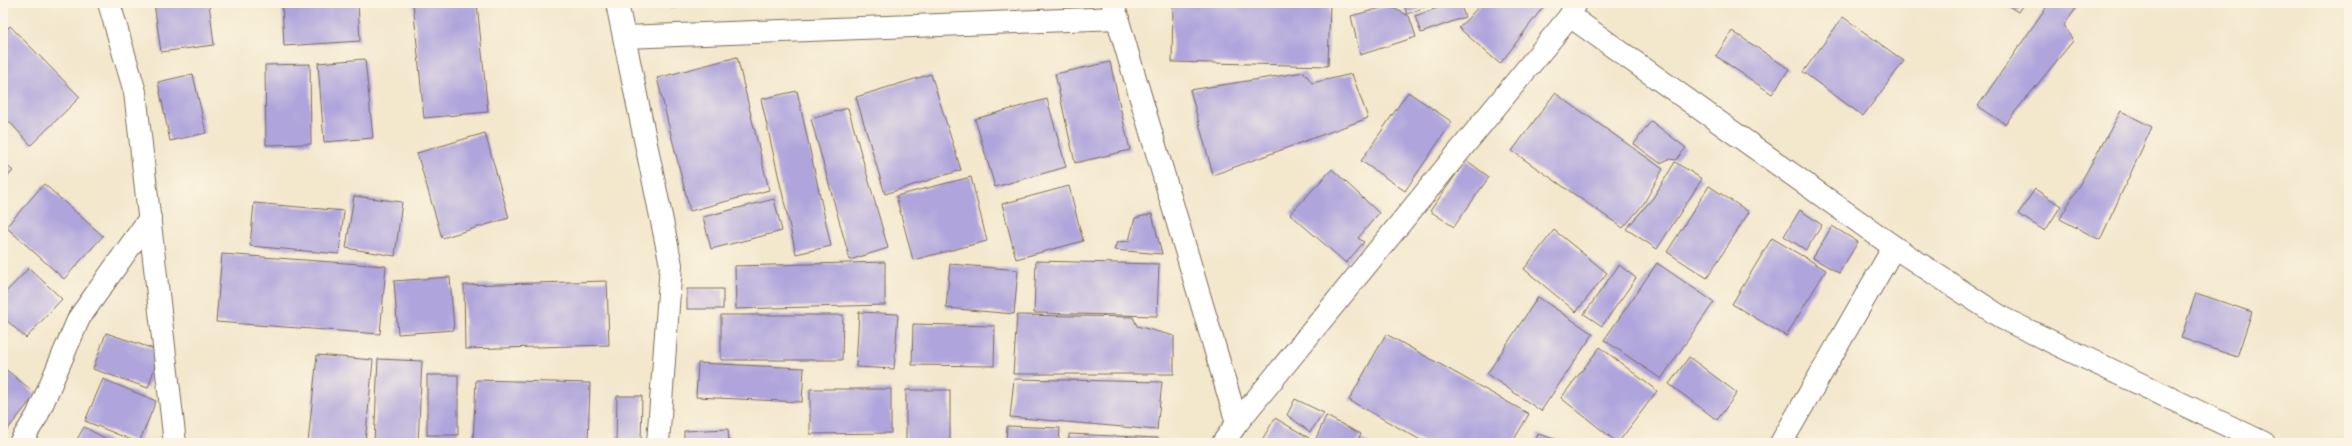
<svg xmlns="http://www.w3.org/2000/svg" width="2352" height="446" font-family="Vollkorn,serif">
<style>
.building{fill:#afa4dc}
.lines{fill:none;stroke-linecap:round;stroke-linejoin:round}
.minor-casing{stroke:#7b6c5b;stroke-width:24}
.minor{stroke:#fff;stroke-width:22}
</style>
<rect width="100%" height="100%" fill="#fcf5e5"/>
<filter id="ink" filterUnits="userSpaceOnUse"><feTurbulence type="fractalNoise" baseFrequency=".025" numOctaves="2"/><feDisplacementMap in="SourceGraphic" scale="8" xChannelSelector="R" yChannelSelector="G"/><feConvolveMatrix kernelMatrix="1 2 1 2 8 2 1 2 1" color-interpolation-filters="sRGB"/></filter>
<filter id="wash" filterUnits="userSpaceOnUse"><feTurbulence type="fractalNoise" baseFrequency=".012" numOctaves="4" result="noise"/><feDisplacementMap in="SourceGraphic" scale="16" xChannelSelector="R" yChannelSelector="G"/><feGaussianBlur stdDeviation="0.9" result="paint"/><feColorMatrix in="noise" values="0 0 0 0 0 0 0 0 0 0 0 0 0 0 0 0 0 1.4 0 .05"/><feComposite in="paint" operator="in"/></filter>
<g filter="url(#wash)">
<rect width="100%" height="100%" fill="#f3e7cc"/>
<g id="blocks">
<g class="building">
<path d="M154,3H209L214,45L161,52Z"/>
<path d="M282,3H358L360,41L284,46Z"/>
<path d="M413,3H477L488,112L424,118Z"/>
<path d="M670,3H694V4L671,8Z"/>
<path d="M1173,3L1330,4L1328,66L1172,62Z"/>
<path d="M1403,3H1436L1407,14Z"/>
<path d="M1452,3H1460L1465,17L1421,33L1415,16Z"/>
<path d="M1482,3H1546L1500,64L1459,28Z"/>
<path d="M2004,3H2024L2018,12Z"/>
<path d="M2049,3H2080L2064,25L2073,41L2005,124L1978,106Z"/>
<path d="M1389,6L1409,16L1416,37L1360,55L1351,16Z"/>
<path d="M1843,17L1904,61L1863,116L1803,72Z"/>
<path d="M10,26L80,97L31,145L3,115V34Z"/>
<path d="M1732,31L1789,69L1772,94L1716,56Z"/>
<path d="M737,57L769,190L690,211L657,78Z"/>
<path d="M365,59L373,138L324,142L318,63Z"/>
<path d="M1110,62L1130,150L1075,163L1055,74Z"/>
<path d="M310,64L311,144L266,145L265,65Z"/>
<path d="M1304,72L1312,83L1352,74L1368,118L1213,175L1190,90Z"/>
<path d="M193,74L206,133L170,141L158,82Z"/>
<path d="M931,74L961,170L885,194L856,97Z"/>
<path d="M797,91L831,246L796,254L761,99Z"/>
<path d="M1408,92L1452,122L1405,191L1361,161Z"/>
<path d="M1555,93L1663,169L1644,203L1623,228L1512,151Z"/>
<path d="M1047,99L1066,167L995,187L975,119Z"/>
<path d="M848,108L888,248L850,260L811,119Z"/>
<path d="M2121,111L2152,127L2100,240L2060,219Z"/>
<path d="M1651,121L1686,148L1676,160L1669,159L1660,163L1634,144Z"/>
<path d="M485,133L509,218L442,238L417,153Z"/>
<path d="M1466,160L1489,177L1454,227L1430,211Z"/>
<path d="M3,162L13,171L3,181Z"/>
<path d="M1675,162L1702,179L1657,249L1626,229L1653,198Z"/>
<path d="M1332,169L1379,213L1358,238L1364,242L1346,263L1290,214Z"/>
<path d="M971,177L987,241L913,260L896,196Z"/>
<path d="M44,184L103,236L64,279L6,227Z"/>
<path d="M1069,186L1083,241L1016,259L1002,204Z"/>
<path d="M1709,186L1749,212L1707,278L1667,252Z"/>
<path d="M2035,189L2061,206L2045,231L2018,214Z"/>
<path d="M354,196L402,202L395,256L346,248Z"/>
<path d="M774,199L782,231L711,249L703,217Z"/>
<path d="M254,203L344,211L339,254L250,246Z"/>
<path d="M1800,210L1822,225L1806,250L1784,236Z"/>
<path d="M1152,214L1162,254L1114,250L1117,242L1129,241L1135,218Z"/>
<path d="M1832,226L1858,242L1839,273L1813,258Z"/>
<path d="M1554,230L1607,273L1576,312L1524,269Z"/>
<path d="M1772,238L1826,270L1786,336L1732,304Z"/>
<path d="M222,254L386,266L380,334L216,322Z"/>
<path d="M1036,261L1159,264L1157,316L1034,313Z"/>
<path d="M885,262V305L736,309L735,266Z"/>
<path d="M1657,263L1714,302L1661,379L1604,340Z"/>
<path d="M950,264L1018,270L1014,314L946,308Z"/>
<path d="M1619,265L1636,278L1602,326L1584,314Z"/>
<path d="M29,268L62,299L26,338L3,317V295Z"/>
<path d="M450,277L454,330L398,334L394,281Z"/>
<path d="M607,281L609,345L465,349L464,285Z"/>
<rect x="687" y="289" width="36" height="20"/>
<path d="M2196,293L2252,312L2237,357L2181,338Z"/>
<path d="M1538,297L1593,334L1541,411L1487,374Z"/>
<path d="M859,312L898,314L894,369L856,367Z"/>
<path d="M721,315H843L842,360H721Z"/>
<path d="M1017,315L1133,317L1137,326L1174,336V374H1013Z"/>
<path d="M913,324L995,326L994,366L912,365Z"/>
<path d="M106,333L160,351L148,388L93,369Z"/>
<path d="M1386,334L1529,414L1512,443H1426L1349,400Z"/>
<path d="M1600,347L1657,391L1618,443L1561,398Z"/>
<path d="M317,355L373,360L365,443H308Z"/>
<path d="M1689,357L1737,393L1717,420L1669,384Z"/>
<path d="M378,359L422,361L418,443H374Z"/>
<path d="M698,363L804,368L802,402L696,397Z"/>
<path d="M3,367L36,394L3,435Z"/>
<rect x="427" y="375" width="31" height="60"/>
<path d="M103,379L156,401L139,443L85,421Z"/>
<path d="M1014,379L1162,382L1157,430L1010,417Z"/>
<path d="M476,380L590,383L588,443H473Z"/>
<path d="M810,389H891V433L810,434Z"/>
<rect x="906" y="390" width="44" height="53"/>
<path d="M617,396H642L641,443H616Z"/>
<path d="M1295,399L1324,413L1310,432L1287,415Z"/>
<path d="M1326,416L1361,434L1356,443H1314Z"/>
<path d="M1275,418L1309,438L1306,443H1260Z"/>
<path d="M1007,426L1060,428L1059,443H1006Z"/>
<path d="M84,427L114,443H75Z"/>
<path d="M728,429L729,443H684V431Z"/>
<path d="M1069,434L1158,438L1157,443H1069Z"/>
<path d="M1538,434L1568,443H1535Z"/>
<path d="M1359,439L1370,443H1358Z"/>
</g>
</g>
</g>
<g filter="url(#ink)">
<use href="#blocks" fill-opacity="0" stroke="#7b6c5b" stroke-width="1"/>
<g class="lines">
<g class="minor-casing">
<g id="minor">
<path d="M109,3L135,92L175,443"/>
<path d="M617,3L671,265L658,443"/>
<path d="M1113,4L1237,423"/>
<path d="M1570,16L1894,247L2004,319L2264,443"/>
<path d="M625,37L1118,18"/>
<path d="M20,443L37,416L79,318L150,218"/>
<path d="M1223,443L1237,423L1570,16L1576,3"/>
<path d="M1781,443L1894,247"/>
</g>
</g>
<use href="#minor" class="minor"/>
</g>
</g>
<rect width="2352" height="446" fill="none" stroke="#fcf5e5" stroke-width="16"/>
</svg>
